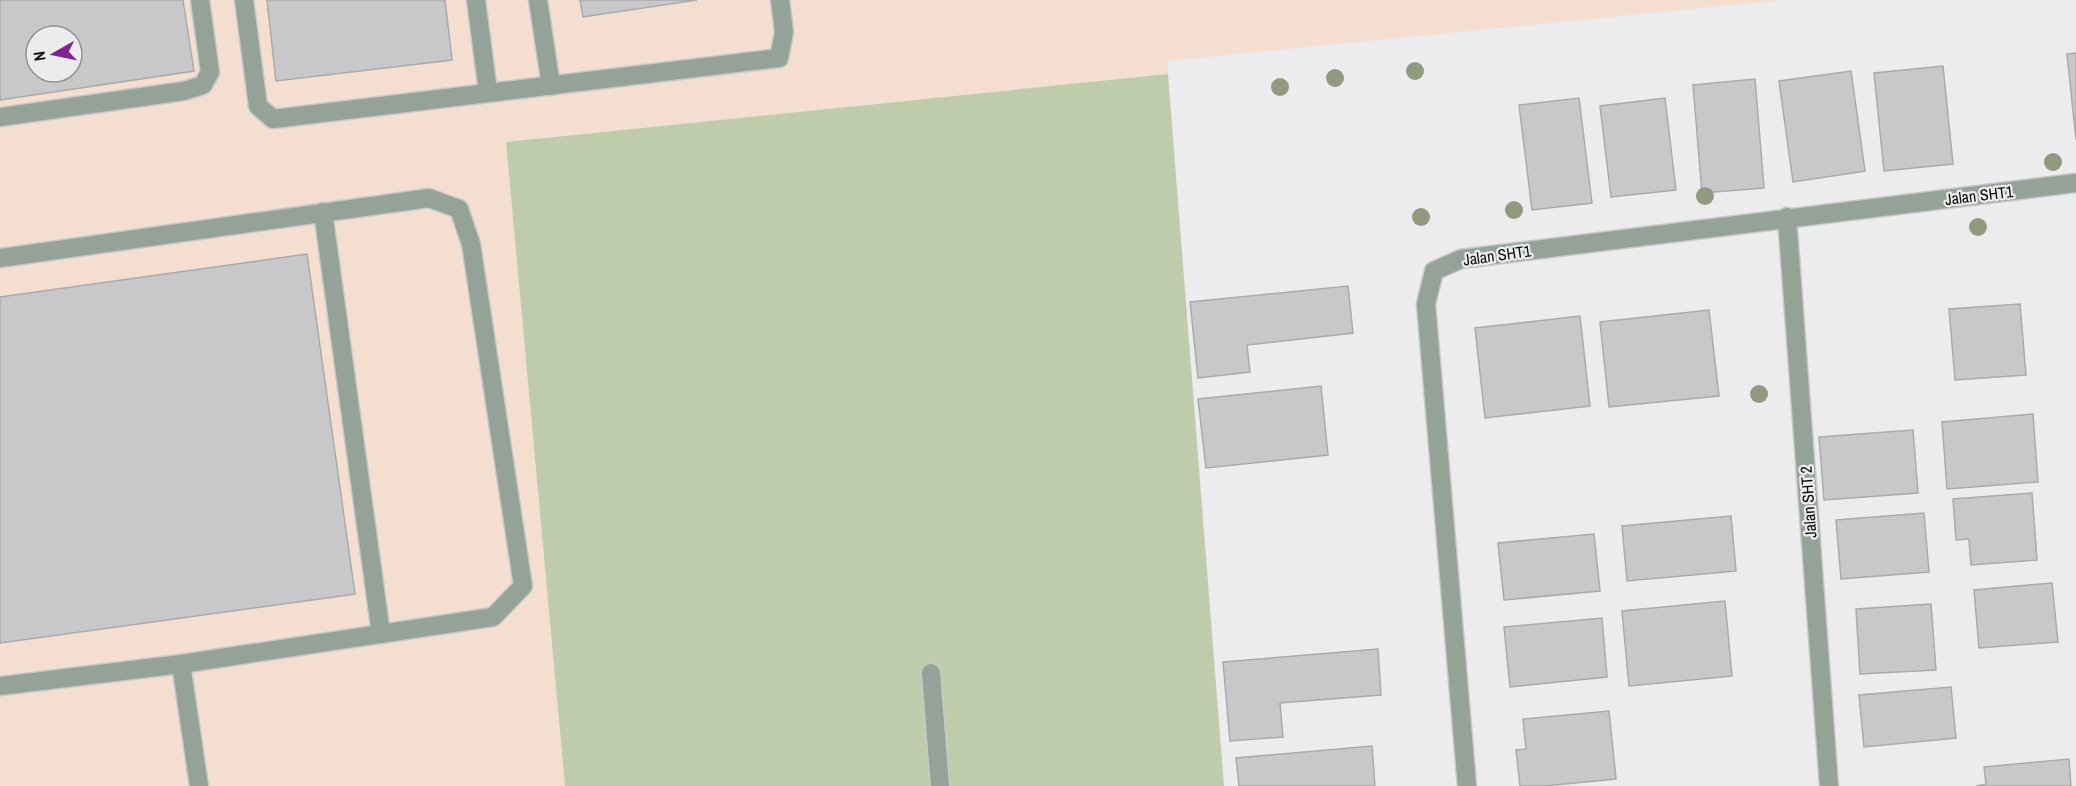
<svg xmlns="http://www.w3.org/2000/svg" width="2076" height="786" font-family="'Archivo Narrow',sans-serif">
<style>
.industrial{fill:#f3ded0;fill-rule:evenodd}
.green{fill:#bfccac}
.building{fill:#c8c8ca;stroke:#a9aaac;stroke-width:1.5;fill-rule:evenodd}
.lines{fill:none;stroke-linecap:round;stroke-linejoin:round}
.minor-casing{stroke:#c8c8ca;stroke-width:21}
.minor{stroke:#95a297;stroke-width:18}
.tree{fill:#919a7f}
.labels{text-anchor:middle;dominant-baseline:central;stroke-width:4.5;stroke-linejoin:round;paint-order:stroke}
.street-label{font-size:16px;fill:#0c0c0c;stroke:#ececee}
</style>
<rect width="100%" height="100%" fill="#ececee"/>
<path class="industrial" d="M0,0H1783L1167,61L1168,74L506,142L565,786H0ZM36,36H72V72H36Z"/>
<path class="green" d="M1168,74L1224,786H565L506,142Z"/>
<g class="building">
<path d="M0,0H183L194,71L0,100ZM36,36H72V72H36Z"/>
<path d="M267,0H445L452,60L276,81Z"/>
<path d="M580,0H697L583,17Z"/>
<path d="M2076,53V140L2067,54Z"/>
<path d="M1943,66L1953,164L1884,171L1874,73Z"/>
<path d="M1851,71L1865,171L1793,182L1779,81Z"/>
<path d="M1755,79L1764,188L1702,193L1693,85Z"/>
<path d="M1579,98L1592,203L1532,210L1519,105Z"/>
<path d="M1665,98L1676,190L1611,197L1600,106Z"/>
<path d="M307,254L355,594L0,643V297Z"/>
<path d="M1348,286L1353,333L1247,345L1250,372L1198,378L1190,302Z"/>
<path d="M2020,304L2026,375L1955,380L1949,309Z"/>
<path d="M1709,310L1719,396L1609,407L1600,322Z"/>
<path d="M1580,316L1590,406L1485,418L1475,328Z"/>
<path d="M1321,386L1328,455L1206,468L1198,399Z"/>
<path d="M2033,414L2038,482L1947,489L1942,422Z"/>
<path d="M1913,430L1918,493L1824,500L1819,437Z"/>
<path d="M2032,493L2037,560L1971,565L1969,539L1956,540L1953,499Z"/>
<path d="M1924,513L1929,572L1841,579L1836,520Z"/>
<path d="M1731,516L1736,571L1627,581L1622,526Z"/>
<path d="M1594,534L1600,591L1504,600L1498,543Z"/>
<path d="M2052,583L2058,642L1979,648L1974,590Z"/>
<path d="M1725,601L1732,676L1629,686L1622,611Z"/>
<path d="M1931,604L1936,670L1860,674L1856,609Z"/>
<path d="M1602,618L1607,677L1510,687L1504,627Z"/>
<path d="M1378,649L1381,695L1280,703L1283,737L1230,741L1223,662Z"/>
<path d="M1951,687L1956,738L1864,747L1859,695Z"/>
<path d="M1609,711L1616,779L1544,786H1520L1516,750L1526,749L1523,719Z"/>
<path d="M1372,746L1375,786H1239L1236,758Z"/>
<path d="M2069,759L2071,786H1976L1986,784L1984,767Z"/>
</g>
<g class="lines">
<g class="minor-casing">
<g id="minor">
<path d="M244,0L258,106L273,119L779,58L784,32L780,0"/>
<path d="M476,0L488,92"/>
<path d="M538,0L551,86"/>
<path d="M0,117L184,91L203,85L210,72L200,0"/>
<path d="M323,212L381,634"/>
<path d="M1787,217L1829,786"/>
<path d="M0,258L429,198L459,209L471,244L523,586L493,617L181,664L0,686"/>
<path d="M181,664L199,786"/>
<path d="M931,673L940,786"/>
<path d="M1467,786L1426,304L1434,271L1461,259L2076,183"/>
</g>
</g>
<use href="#minor" class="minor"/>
</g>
<g class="tree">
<circle cx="1415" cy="71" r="9"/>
<circle cx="1335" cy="78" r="9"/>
<circle cx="1280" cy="87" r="9"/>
<circle cx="2053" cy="162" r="9"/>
<circle cx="1705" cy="196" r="9"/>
<circle cx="1514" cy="210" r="9"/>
<circle cx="1421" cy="217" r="9"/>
<circle cx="1978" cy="227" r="9"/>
<circle cx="1759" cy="394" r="9"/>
</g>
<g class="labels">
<g class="street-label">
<text transform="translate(1979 195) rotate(-7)">Jalan SHT1</text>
<text transform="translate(1497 255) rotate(-8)">Jalan SHT1</text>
<text transform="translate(1808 502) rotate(-94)">Jalan SHT 2</text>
</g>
</g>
<g transform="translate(54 54) rotate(261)"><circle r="28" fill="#ececee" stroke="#929294" stroke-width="1.5"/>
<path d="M0-4.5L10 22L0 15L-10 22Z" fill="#7f2592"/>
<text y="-9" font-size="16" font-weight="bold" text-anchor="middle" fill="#0c0c0c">N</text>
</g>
</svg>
